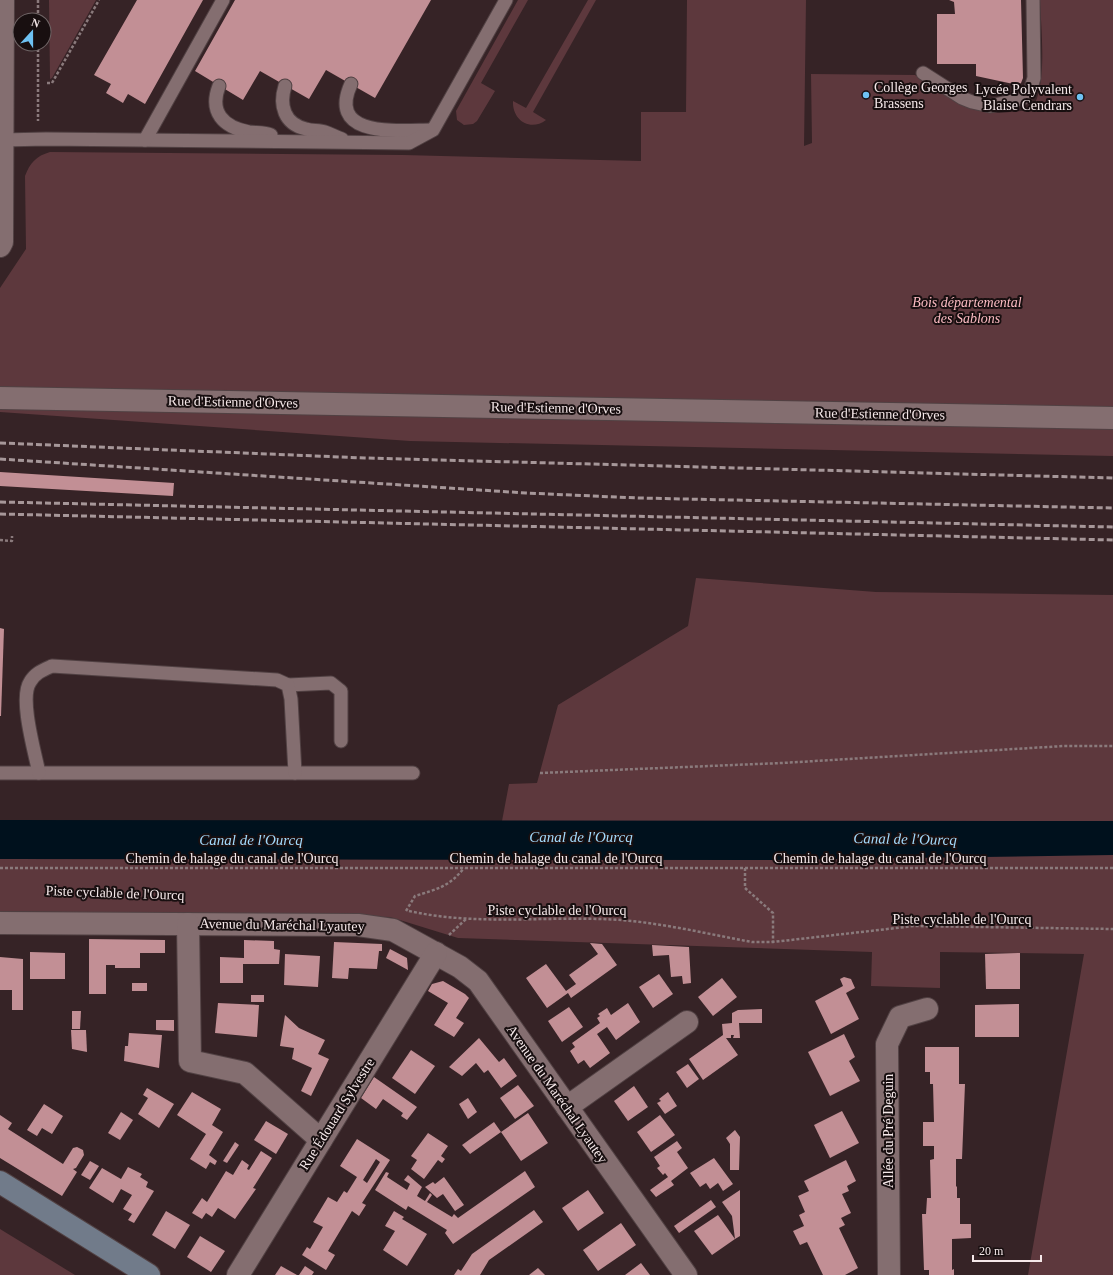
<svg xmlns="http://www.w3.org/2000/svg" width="1113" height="1275" font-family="Georgia,serif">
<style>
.green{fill:#5d383d}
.water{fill:#00111d}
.building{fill:#c28f95;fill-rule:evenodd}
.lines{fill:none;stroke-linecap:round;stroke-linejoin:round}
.service-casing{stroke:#514143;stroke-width:15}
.minor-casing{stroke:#514143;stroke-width:24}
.tertiary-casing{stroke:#514143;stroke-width:24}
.secondary-casing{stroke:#514143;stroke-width:24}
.path{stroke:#8a7a7c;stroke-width:2.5;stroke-dasharray:3 2;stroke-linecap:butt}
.service{stroke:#846e70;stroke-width:13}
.minor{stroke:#846e70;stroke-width:22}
.tertiary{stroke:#846e70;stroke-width:22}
.secondary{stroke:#717b8a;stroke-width:22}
.rail{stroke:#a69799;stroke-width:3;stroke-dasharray:6 3;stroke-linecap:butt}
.poi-dot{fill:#6ec2f3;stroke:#180f10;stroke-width:1.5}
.labels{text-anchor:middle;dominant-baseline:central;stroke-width:4;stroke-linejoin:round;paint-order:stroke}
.poi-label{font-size:14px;fill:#f5e8e9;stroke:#180f10;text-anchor:start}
.park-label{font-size:14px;font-style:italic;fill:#fcbcc3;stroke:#180f10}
.street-label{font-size:14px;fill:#f5e8e9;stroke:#180f10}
.water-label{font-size:15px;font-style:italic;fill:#a2d9fb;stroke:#180f10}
</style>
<rect width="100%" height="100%" fill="#362326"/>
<g class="green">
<path d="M49,0H96L52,78L50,79Z"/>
<path d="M518,0H528L481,83L495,91L477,121L473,124L464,125L457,120L456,111Z"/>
<path d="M588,0H596L533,112L546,120C530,132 512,120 513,101L526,108Z"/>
<path d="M687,0H806L804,146L812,143L811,74L915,75L947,95L984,112L999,113L1031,110C1048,88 1041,29 1040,0H1113V456L410,441L0,412V288L26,249L25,176C30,163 36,156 50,152L403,155L641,161V112H686Z"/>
<path d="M696,578L876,592L1113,595V821H502L509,784L537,783L558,705L688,626Z"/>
<path d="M1017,855H1113V1275H1028L1084,954L940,952V988L871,986L872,952L458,938L390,917L0,911V859L772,860Z"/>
<path d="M0,1229L75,1275H0Z"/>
</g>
<path class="water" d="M0,820L1113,821V855L772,860L0,859Z"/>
<g class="building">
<path d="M137,0H203L145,104L128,94L123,103L106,93L111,84L94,75Z"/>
<path d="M235,0H431L375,98L326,70L309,99L260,71L243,100L195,71Z"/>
<path d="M949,0H1021L1023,78L1021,83L1018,85L976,76V64H937V14H955L954,2Z"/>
<path d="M0,472L174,483L173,496L0,486Z"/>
<path d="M0,628L4,629L1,716H0Z"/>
<path d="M89,939L165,940V953H140V968H115V965H106V994H89Z"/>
<path d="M244,940L274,941V949L280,950L279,964H243V983H220V957L244,958Z"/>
<path d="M334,942L382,944V951H379L377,969L349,968L348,979L332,978Z"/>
<path d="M590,943L602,944L617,965L571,998L568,993L547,1008L526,978L546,964L566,991L576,984L569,975L598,954Z"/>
<path d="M652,945L689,947L691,983L683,984L682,976L671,977L669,955L653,956Z"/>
<path d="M390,949L407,958L408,970L386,958Z"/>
<path d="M30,952L65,953V979H30Z"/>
<path d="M1020,953V989H986L985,954Z"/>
<path d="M285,954L320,956L318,987L284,985Z"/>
<path d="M0,957L23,959V1010H12V990H0Z"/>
<path d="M659,974L673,994L653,1008L639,987Z"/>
<path d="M844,977L851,979L855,988L846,993L859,1019L831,1034L815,1001L843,986L840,979Z"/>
<path d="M722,978L737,997L713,1016L698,997Z"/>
<path d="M443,981L465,994L469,998L456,1018L464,1023L454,1037L434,1025L448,1003L428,991L432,984Z"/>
<rect x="132" y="983" width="15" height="8"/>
<rect x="251" y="995" width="13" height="7"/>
<path d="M218,1003L259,1005L257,1037L215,1033Z"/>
<path d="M628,1003L640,1022L616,1040L607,1027L597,1034L610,1053L590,1068L584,1060L578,1064L570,1051L575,1047L572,1043L600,1023L597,1018L600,1016L598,1014L607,1008L611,1015Z"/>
<path d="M1016,1004H1019V1037H975V1005Z"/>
<path d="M569,1007L583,1027L562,1042L548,1021Z"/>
<path d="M762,1009V1023H732H739L740,1038H733L734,1035H731V1038H726L738,1055L703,1080L689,1059L723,1035L722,1024L732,1023V1013L738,1010Z"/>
<path d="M72,1011H81L80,1029H72Z"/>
<path d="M285,1015L299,1028L325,1040L318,1054L329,1059L311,1096L301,1091L312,1068L292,1059L294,1048L280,1046Z"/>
<path d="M156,1020H174V1031L156,1030Z"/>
<path d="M71,1030H86L87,1052L72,1049Z"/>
<path d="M129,1033L162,1035L159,1068L124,1061L125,1046H128Z"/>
<path d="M844,1034L855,1057L849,1061L860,1081L830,1096L808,1052Z"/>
<path d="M479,1038L499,1062L504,1058L517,1076L501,1088L488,1070L484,1073L476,1063L462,1076L449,1067Z"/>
<path d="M925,1047H959V1084H965L962,1159H956V1186L957,1187V1198H960V1224H971V1238L952,1239V1270L954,1269V1275H929V1270H924L922,1214H926L927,1198H931L930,1160L934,1159V1146H923V1122H934L933,1084H930V1072H925Z"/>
<path d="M411,1050L435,1066L415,1094L392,1078Z"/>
<path d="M688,1064L699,1079L687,1088L676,1072Z"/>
<path d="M374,1077L417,1107L407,1120L401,1116L403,1113L383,1099L376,1109L361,1098Z"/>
<path d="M518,1085L534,1106L515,1119L500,1098Z"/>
<path d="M634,1086L648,1107L628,1121L614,1101Z"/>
<path d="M147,1088L174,1104L159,1128L138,1114L148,1098L143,1095Z"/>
<path d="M192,1092L221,1109L212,1125L223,1132L209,1155L217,1161L215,1165L210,1162L206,1169L190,1159L206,1134L177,1115Z"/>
<path d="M668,1092L677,1106L665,1114L657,1103L661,1101L659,1099Z"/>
<path d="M468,1098L477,1112L468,1119L459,1104Z"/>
<path d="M44,1104L63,1116L52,1134L42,1128L37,1136L27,1130Z"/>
<path d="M842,1111L859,1143L830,1158L814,1125Z"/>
<path d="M121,1112L133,1120L120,1140L108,1133Z"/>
<path d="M528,1113L548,1143L521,1161L501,1132L470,1154L462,1145L494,1122L501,1132Z"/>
<path d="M0,1115L12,1123L8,1129L63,1164L73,1148L77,1147L83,1150L84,1155L76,1168L73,1169L77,1172L62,1196L0,1158Z"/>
<path d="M660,1115L675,1135L651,1152L637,1132Z"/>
<path d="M266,1121L288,1134L276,1154L254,1140Z"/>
<path d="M735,1130L740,1137L739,1170H730V1144L726,1138Z"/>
<path d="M428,1133L448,1146L441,1156L445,1159L442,1163L438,1160L424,1179L411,1169L417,1160L411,1156Z"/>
<path d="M357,1139L390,1160L362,1203L366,1205L359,1216L352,1211L328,1251L335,1255L326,1270L302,1255L307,1247L310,1249L323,1227L313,1222L328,1197L337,1202L344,1191L347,1193L357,1177L340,1166ZM376,1159L380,1162L367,1183L363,1180Z"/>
<path d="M677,1141L682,1148L677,1152L688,1168L671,1181L674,1185L656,1197L650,1190L668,1177L665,1173L663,1175L657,1168L660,1166L654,1157Z"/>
<path d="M235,1142L239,1145L227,1163L223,1161Z"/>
<path d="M261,1151L272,1158L253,1188L256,1189L235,1219L218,1208L212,1217L206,1213L202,1219L192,1213L202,1198L207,1202L226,1171L233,1175L242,1160L249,1165L247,1169L249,1170Z"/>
<path d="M714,1158L733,1184L723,1191L718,1183L710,1189L706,1183L700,1187L690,1173Z"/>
<path d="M846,1160L856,1181L847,1186L849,1191L842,1194L851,1213L841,1218L845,1225L839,1228L858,1268L845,1275H823L807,1242L800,1245L793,1231L804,1226L799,1215L805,1212L798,1196L809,1191L804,1181Z"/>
<path d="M90,1161L99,1166L90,1180L81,1175Z"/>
<path d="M128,1167L142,1174L140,1177L148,1182L146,1187L154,1191L134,1223L128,1220L132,1214L123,1209L132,1195L121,1189L113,1203L89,1188L102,1168L121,1179Z"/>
<path d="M525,1171L535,1187L453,1244L445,1233L447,1230L408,1206L406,1210L375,1190L386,1172L389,1173L387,1177L407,1190L410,1184L404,1180L408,1175L422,1187L417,1196L425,1201L430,1193L432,1195L427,1202L452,1217L454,1214L458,1218Z"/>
<path d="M444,1177L464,1205L455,1211L443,1194L437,1198L425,1187L433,1182L435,1184Z"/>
<path d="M588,1190L604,1213L578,1231L562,1208Z"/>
<path d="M740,1190V1236L735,1239L732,1216L722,1202Z"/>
<path d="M711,1200L716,1207L679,1233L674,1226Z"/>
<path d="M534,1210L543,1222L489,1260L480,1275H454L458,1269L461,1271L472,1254Z"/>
<path d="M166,1211L190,1225L175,1249L152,1235Z"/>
<path d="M394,1211L404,1217L402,1219L427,1234L407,1266L383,1250L395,1231L385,1226Z"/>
<path d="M718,1215L735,1239L712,1255L694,1231Z"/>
<path d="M621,1223L636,1245L598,1271L583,1250Z"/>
<path d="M200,1236L225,1251L211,1272L187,1257Z"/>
<path d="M641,1263L650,1275H625Z"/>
<path d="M281,1266L297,1275H275Z"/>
<path d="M305,1266L314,1272L312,1275H299Z"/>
<path d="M538,1268L545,1275H529Z"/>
</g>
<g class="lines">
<g class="service-casing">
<g id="service">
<path d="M923,73L962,98L972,102L990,106L1022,99L1030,91L1034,78L1033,0"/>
<path d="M351,84C326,139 401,130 431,130"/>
<path d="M219,86C209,112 223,127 249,132C256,133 264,132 271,135"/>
<path d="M285,86C279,105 284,124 306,129C312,131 319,130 325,132C331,134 336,137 342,139"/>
<path d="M3,140L46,139L409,143L433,130L506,0"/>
<path d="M145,140L223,0"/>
<path d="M288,685L331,683L341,691V741"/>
<path d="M0,773H413"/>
<path d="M39,773C35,753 19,698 30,682C35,673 43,670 52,666L277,680L288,685L291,699L295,773"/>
</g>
</g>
<g class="minor-casing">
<g id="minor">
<path d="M0,398L1113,418"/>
<path d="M0,923L358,925L393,930L460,967L478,981L686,1275"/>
<path d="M188,924L190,1061L245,1073L321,1140"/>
<path d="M567,1107L687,1022"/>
<path d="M238,1275L436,953"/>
<path d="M889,1275L887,1044L900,1017L927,1009"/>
</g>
</g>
<g class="tertiary-casing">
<path id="tertiary" d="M0,246L2,242L3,0"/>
</g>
<g class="secondary-casing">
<path id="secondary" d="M0,1182L149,1275"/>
</g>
<g class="path">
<path d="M38,0V20"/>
<path d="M38,44V121"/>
<path d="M47,83H52L99,0"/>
<path d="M0,540L12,541V536"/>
<path d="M540,773L782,763L1064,746H1113"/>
<path d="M0,868H1113"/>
<path d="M745,868V888L773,913V942"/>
<path d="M406,911L415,896C437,889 449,887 464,868"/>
<path d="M409,911C472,925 536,917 600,919C651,920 702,933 752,942H773L914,926L1113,929"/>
<path d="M449,935L466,919"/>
</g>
<use href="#service" class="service"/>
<use href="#minor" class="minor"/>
<use href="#tertiary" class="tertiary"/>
<use href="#secondary" class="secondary"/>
<g class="rail">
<path d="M0,443L365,458L1113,478"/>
<path d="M0,459L526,493L638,498L1113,508"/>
<path d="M0,502L1113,527"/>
<path d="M0,514L1113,540"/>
</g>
</g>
<g class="poi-dot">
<circle cx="866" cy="95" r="4"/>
<circle cx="1080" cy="97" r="4"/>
</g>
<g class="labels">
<g class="poi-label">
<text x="874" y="87">Collège Georges<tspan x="874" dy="16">Brassens</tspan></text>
<text x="1072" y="89" text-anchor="end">Lycée Polyvalent<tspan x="1072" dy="16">Blaise Cendrars</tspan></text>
</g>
<g class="park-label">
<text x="967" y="302">Bois départemental<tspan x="967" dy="16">des Sablons</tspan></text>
</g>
<g class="street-label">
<text transform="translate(233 402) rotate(1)">Rue d'Estienne d'Orves</text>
<text transform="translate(556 408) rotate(1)">Rue d'Estienne d'Orves</text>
<text transform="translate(880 414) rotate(1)">Rue d'Estienne d'Orves</text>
<text x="232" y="858">Chemin de halage du canal de l'Ourcq</text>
<text x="556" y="858">Chemin de halage du canal de l'Ourcq</text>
<text x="880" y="858">Chemin de halage du canal de l'Ourcq</text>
<text transform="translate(115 893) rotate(2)">Piste cyclable de l'Ourcq</text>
<text x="557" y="910">Piste cyclable de l'Ourcq</text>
<text x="962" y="919">Piste cyclable de l'Ourcq</text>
<text transform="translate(282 925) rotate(1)">Avenue du Maréchal Lyautey</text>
<text transform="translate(557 1094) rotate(55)">Avenue du Maréchal Lyautey</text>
<text transform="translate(337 1114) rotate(-58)">Rue Édouard Sylvestre</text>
<text transform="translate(888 1131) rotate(-90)">Allée du Pré Deguin</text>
</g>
<g class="water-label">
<text x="581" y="837">Canal de l'Ourcq</text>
<text transform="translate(905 839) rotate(1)">Canal de l'Ourcq</text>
<text x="251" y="840">Canal de l'Ourcq</text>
</g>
</g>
<g transform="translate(32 32) rotate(21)"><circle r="19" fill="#180f10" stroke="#706667"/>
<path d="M0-3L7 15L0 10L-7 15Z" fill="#6ec2f3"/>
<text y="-6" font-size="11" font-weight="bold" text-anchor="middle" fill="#f5e8e9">N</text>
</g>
<path d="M973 1255v6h68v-6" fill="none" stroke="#f5e8e9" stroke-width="2"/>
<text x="979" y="1255" font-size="12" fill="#f5e8e9" stroke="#180f10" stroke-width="3" paint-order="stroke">20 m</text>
</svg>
